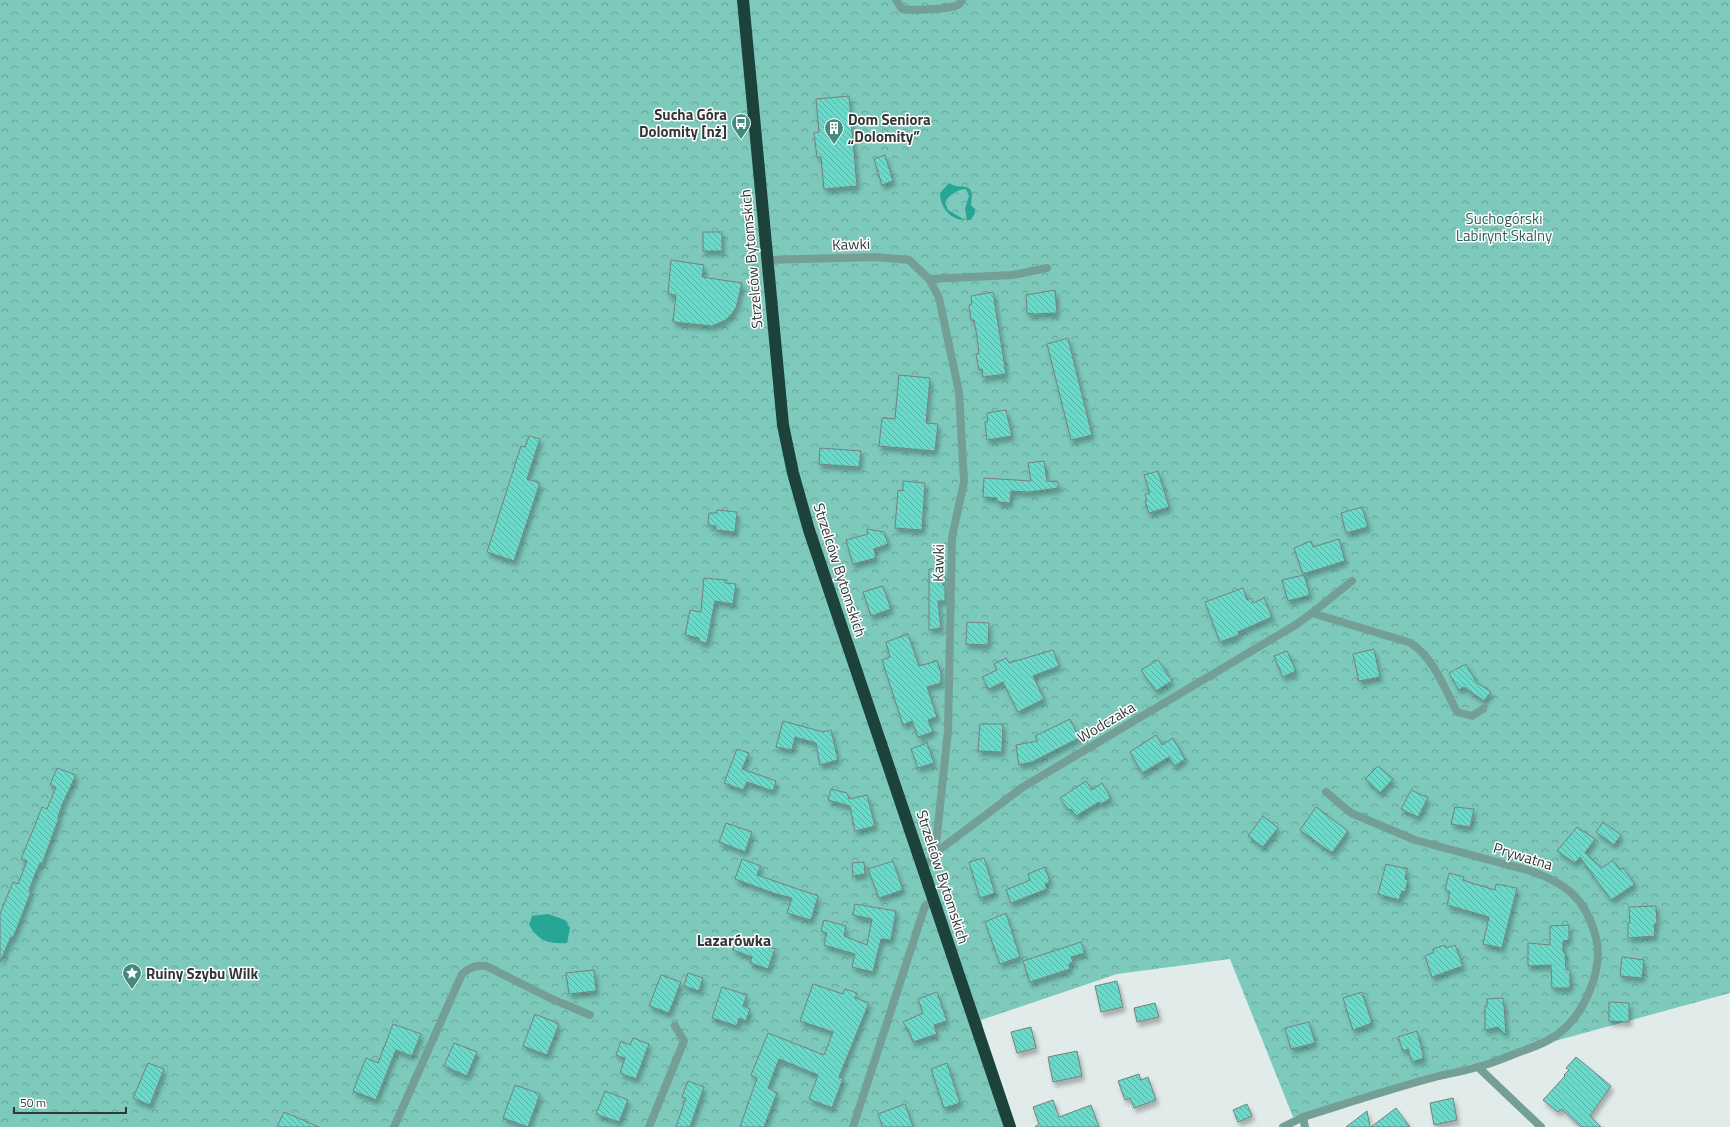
<svg xmlns="http://www.w3.org/2000/svg" width="1730" height="1127" font-family="'Titillium Web',sans-serif">
<style>
.park{fill:url(#park-crowns)}
.water{fill:#27a696}
.building{fill:url(#building-back-hatch);stroke:#78807f;filter:url(#shadow)}
.lines{fill:none;stroke-linecap:round;stroke-linejoin:round}
.street{stroke:#739f97;stroke-width:8}
.highway{stroke:#1d413b;stroke-width:12}
.labels{text-anchor:middle;dominant-baseline:central;stroke-width:3;stroke-linejoin:round;paint-order:stroke}
.poi-label{font-size:15px;font-weight:bold;fill:#333736;stroke:#fff;text-anchor:start}
.park-label{font-size:15px;fill:#2e5f58;stroke:#fff}
.street-label{font-size:15px;fill:#333736;stroke:#fff}
.neighbourhood-label{font-size:16px;font-weight:bold;fill:#333736;stroke:#fff}
</style>
<defs>
<pattern id="park-crowns" width="20" height="18" patternUnits="userSpaceOnUse"><rect width="20" height="18" fill="#7dc9bc"/><path d="M2 6a3 3 0 1 1 6 0M12 15a3 3 0 1 1 6 0" fill="none" stroke="#67a49a"/></pattern>
<pattern id="building-back-hatch" width="6" height="6" patternUnits="userSpaceOnUse"><rect width="6" height="6" fill="#68dbca"/><path d="M-1 5l2 2M0 0l6 6M5-1l2 2" fill="none" stroke="#56b2a5"/></pattern>
<filter id="shadow"><feDropShadow dx="2.5" dy="4.5" stdDeviation="2" flood-color="#0004"/></filter>
</defs>
<rect width="100%" height="100%" fill="#e1ebe9"/>
<path class="park" d="M0,0H1730V993L1511,1053L1293,1117L1230,959L1117,974L981,1020L1009,1127H0Z"/>
<g class="water">
<path d="M949,183C958,189 963,184 970,189L972,194L971,205L975,209V213L971,220H967L965,209L969,196L966,189C958,189 949,195 945,202L948,210L965,220C950,220 940,207 940,193Z"/>
<path d="M548,914L565,920L570,928L567,943C547,944 539,941 529,925L532,916Z"/>
</g>
<g class="building">
<path d="M849,96L857,186L824,189L821,157H817L814,133L819,132L816,99Z"/>
<path d="M885,155L893,181L882,185L874,159Z"/>
<rect x="703" y="232" width="19" height="19"/>
<path d="M671,260L704,265L702,277L742,283L736,308L730,316L724,321L712,326L673,322L676,295L668,294Z"/>
<path d="M1055,290L1057,313L1035,314L1027,313L1026,295Z"/>
<path d="M993,292L1006,374L983,377L982,369L979,370L976,354H979L977,336L974,320H971L969,305L972,304L971,296Z"/>
<path d="M1068,338L1092,435L1071,440L1047,344Z"/>
<path d="M899,375L930,378L926,423L938,424L935,451L879,446L882,418L895,419Z"/>
<path d="M1006,410L1012,436L987,440L985,422L988,421L987,413Z"/>
<path d="M529,436L540,439L527,479L540,483L514,561L487,552L521,446L525,447Z"/>
<path d="M820,448L861,451L859,467L819,464Z"/>
<path d="M1044,461L1047,481L1058,482V488L1029,492L1011,491L1010,503L997,502V498L983,497L984,478L1031,481L1028,463Z"/>
<path d="M1158,471L1169,507L1149,513L1145,501H1147L1145,494L1150,493L1144,475Z"/>
<path d="M903,481L925,483L922,530L895,528L898,490L903,491Z"/>
<path d="M1362,507L1368,527L1346,533L1341,513Z"/>
<path d="M717,510L737,512L735,532L716,530V526L708,525L709,513H717Z"/>
<path d="M867,529L884,532L888,544L874,549L876,558L853,564L846,540L868,534Z"/>
<path d="M1339,539L1345,561L1303,574L1294,548L1311,541L1313,547Z"/>
<path d="M929,569H943V586H945V601H938L941,628L929,630Z"/>
<path d="M1304,575L1310,595L1288,601L1282,580Z"/>
<path d="M704,578L725,580V583L736,584L733,604L715,601L707,643L699,642V638L685,635L690,610L701,612Z"/>
<path d="M883,586L891,609L871,616L863,592Z"/>
<path d="M1243,588L1247,600L1251,598L1253,603L1264,598L1272,617L1238,632L1239,635L1220,642L1205,602Z"/>
<path d="M967,622L989,623L988,645L966,644Z"/>
<path d="M908,634L919,666L937,661L941,673V683L927,687L937,717L928,720L933,732L918,737L912,721L903,725L882,660L890,657L886,642Z"/>
<path d="M1374,649L1380,677L1359,681L1353,654Z"/>
<path d="M1053,650L1059,666L1033,676L1044,699L1018,712L1003,682L989,689L982,677L997,670L994,664L1006,658L1009,663Z"/>
<path d="M1287,651L1296,671L1283,677L1274,656Z"/>
<path d="M1158,660L1172,681L1156,691L1141,670Z"/>
<path d="M1466,664L1476,682L1491,692L1484,701L1464,687L1459,690L1449,673Z"/>
<path d="M1070,719L1079,738L1032,762L1019,765L1016,745L1038,741L1035,736Z"/>
<path d="M783,721L823,732L831,730L838,760L820,765L816,743L795,737L792,750L776,747Z"/>
<path d="M980,724H1003L1002,752L978,751Z"/>
<path d="M1156,735L1162,745L1173,738L1185,759L1175,766L1169,757L1142,773L1130,752Z"/>
<path d="M927,743L934,763L918,768L911,749Z"/>
<path d="M737,749L749,753L742,769L776,781L773,791L747,782L743,790L724,783Z"/>
<path d="M1378,766L1393,779L1380,793L1365,779Z"/>
<path d="M57,768L76,775L63,803L58,817L59,818L42,864L40,863L34,877L29,891L31,892L13,938L11,937L0,962V914L13,882L18,884L27,861L21,859L35,825L42,807L47,809L56,787L50,785Z"/>
<path d="M1086,781L1092,790L1102,783L1111,798L1101,804L1099,802L1076,816L1071,809L1069,810L1060,798Z"/>
<path d="M831,789L847,793L849,799L867,795L875,826L855,831L850,806L828,800Z"/>
<path d="M1411,790L1428,798L1418,817L1401,809Z"/>
<path d="M1316,807L1348,831L1332,853L1300,830Z"/>
<path d="M1455,807L1474,809L1470,827L1451,824Z"/>
<path d="M1263,816L1278,828L1263,847L1248,836Z"/>
<path d="M1603,822L1621,835L1614,845L1596,832Z"/>
<path d="M726,823L752,832L745,852L719,842Z"/>
<path d="M1577,827L1595,839L1585,853L1602,868L1613,860L1620,870L1623,868L1635,884L1611,900L1580,857L1575,863L1557,851Z"/>
<path d="M984,858L995,893L980,898L969,862Z"/>
<path d="M742,859L761,866L757,875L818,896L811,920L787,913L792,898L773,893L735,879Z"/>
<path d="M893,861L903,890L879,898L868,869Z"/>
<path d="M864,862L865,874L853,876L852,863Z"/>
<path d="M1386,864L1407,869L1405,879L1408,880L1405,892L1402,891L1399,900L1378,894Z"/>
<path d="M1045,867L1050,882L1045,884L1047,889L1011,903L1006,890L1030,880L1028,874Z"/>
<path d="M1449,873L1464,877L1463,880L1468,882L1495,890L1496,884L1517,888L1502,948L1483,944L1489,917L1447,905L1450,892L1445,890Z"/>
<path d="M855,904L896,911L891,940L881,939L873,972L852,967L855,954L824,945L827,933L821,931L824,920L846,926L844,936L867,945L872,919L853,915Z"/>
<path d="M1656,906L1657,924H1654L1655,936L1628,938V924L1630,923L1629,907Z"/>
<path d="M1006,913L1020,957L1000,964L985,922Z"/>
<path d="M1569,925V940L1563,941V952H1565L1566,970H1570V988H1552L1551,965L1528,966V943L1550,945V926Z"/>
<path d="M738,935L753,941L754,937L767,942L766,946L775,949L768,969L750,963L752,957L733,950Z"/>
<path d="M1081,942L1085,953L1071,957L1073,962L1069,964L1070,969L1030,982L1023,961Z"/>
<path d="M1445,945L1446,948L1455,945L1463,966L1432,977L1425,956L1434,952L1433,949Z"/>
<path d="M1622,957L1644,960L1642,978L1620,976Z"/>
<path d="M594,970L596,991L569,994L566,973Z"/>
<path d="M688,973L703,978L699,991L684,986Z"/>
<path d="M661,975L681,982L669,1013L649,1006Z"/>
<path d="M1117,981L1123,1007L1101,1012L1095,986Z"/>
<path d="M813,984L843,994L845,989L857,993L855,998L869,1003L839,1077L843,1079L832,1108L809,1099L818,1075L779,1059L768,1088L777,1093L764,1127H740L757,1078L751,1075L768,1033L824,1055L833,1032L800,1021Z"/>
<path d="M722,987L747,995L743,1006L750,1009L746,1021L739,1018L737,1026L712,1018Z"/>
<path d="M937,992L947,1021L934,1025L937,1034L913,1042L910,1033L903,1022L923,1013L918,999Z"/>
<path d="M1362,992L1372,1023L1353,1030L1343,998Z"/>
<path d="M1503,998V1005H1504L1506,1035L1498,1027L1485,1030V1006H1487V999Z"/>
<path d="M1609,1002L1629,1003V1022L1609,1021Z"/>
<path d="M1155,1003L1159,1017L1137,1022L1134,1008Z"/>
<path d="M535,1014L559,1024L547,1055L523,1046Z"/>
<path d="M1309,1022L1315,1043L1291,1049L1285,1028Z"/>
<path d="M393,1024L421,1034L412,1056L396,1050L376,1100L353,1091L366,1058L378,1063Z"/>
<path d="M1031,1027L1036,1048L1017,1053L1011,1032Z"/>
<path d="M1417,1031L1424,1058L1412,1062L1408,1049L1403,1051L1398,1037Z"/>
<path d="M633,1038L649,1044L636,1079L620,1073L625,1058L616,1055L621,1041L630,1045Z"/>
<path d="M454,1043L477,1052L467,1076L444,1066Z"/>
<path d="M1077,1051L1082,1076L1053,1082L1048,1057Z"/>
<path d="M1576,1057L1611,1086L1590,1116L1601,1127H1581L1562,1109L1558,1112L1543,1100L1565,1076L1564,1075L1569,1070L1566,1068Z"/>
<path d="M148,1063L164,1069L150,1105L133,1098Z"/>
<path d="M947,1063L960,1103L944,1108L931,1069Z"/>
<path d="M1139,1074L1141,1080L1148,1077L1156,1100L1134,1108L1130,1098L1125,1100L1118,1081Z"/>
<path d="M688,1081L704,1087L690,1127H676L686,1098L682,1097Z"/>
<path d="M515,1085L540,1094L528,1127L503,1118Z"/>
<path d="M605,1091L628,1100L619,1122L596,1114Z"/>
<path d="M1453,1098L1457,1120L1434,1125L1430,1103Z"/>
<path d="M1053,1100L1059,1117L1091,1105L1099,1127H1035L1039,1124L1033,1107Z"/>
<path d="M905,1104L913,1127H883L878,1114Z"/>
<path d="M1247,1104L1252,1116L1238,1122L1233,1110Z"/>
<path d="M1396,1108L1410,1127H1371Z"/>
<path d="M1367,1111L1370,1127H1346Z"/>
<path d="M284,1112L319,1127H277Z"/>
</g>
<g class="lines">
<g class="street">
<path d="M896,0L902,9C912,11 949,9 958,5C960,4 961,1 962,0"/>
<path d="M767,260L875,257L909,260L929,279L939,298L959,392L964,482L952,537L948,731L935,853"/>
<path d="M929,279L1013,275L1047,268"/>
<path d="M1312,613L1352,581"/>
<path d="M923,867L934,857L935,853L1023,787L1297,624L1312,613L1411,643C1434,659 1444,687 1457,712L1472,716L1483,709"/>
<path d="M1478,1067L1541,1127"/>
<path d="M1303,1117L1305,1127"/>
<path d="M394,1127L462,974C470,967 476,965 486,966L552,999L590,1015"/>
<path d="M649,1127L684,1041L675,1026"/>
<path d="M853,1127L925,906L933,900"/>
<path d="M1283,1127L1303,1117C1348,1103 1393,1088 1439,1076C1452,1073 1465,1071 1477,1067C1491,1064 1504,1058 1517,1053C1531,1048 1546,1043 1558,1034C1584,1015 1604,969 1596,938C1586,898 1565,882 1527,870L1415,840L1351,813L1326,792"/>
</g>
<path class="highway" d="M743,0L783,425L793,473L809,530L1010,1127"/>
</g>
<defs>
<g id="bus-pin" transform="scale(1)"><path d="M0 17L-7.5 6A9.5 9.5 0 1 1 7.5 6Z" fill="#458a7f" stroke="#fff"/><path d="M-5-6H5V4H4V6H2V4H-2V6H-4V4H-5ZM-3.5-4V0h7V-4ZM-3.5 1.2v1.5H-2V1.2ZM2 1.2v1.5H3.5V1.2Z" fill="#fff"/></g>
<g id="building-pin" transform="scale(1)"><path d="M0 17L-7.5 6A9.5 9.5 0 1 1 7.5 6Z" fill="#458a7f" stroke="#fff"/><path d="M-4-6H4V6H1V3H-1V6H-4ZM-2.5-4.3h1.7v1.8h-1.7ZM.8-4.3h1.7v1.8H.8ZM-2.5-1h1.7V.8h-1.7ZM.8-1h1.7V.8H.8Z" fill="#fff"/></g>
<g id="sight-pin" transform="scale(1)"><path d="M0 17L-7.5 6A9.5 9.5 0 1 1 7.5 6Z" fill="#458a7f" stroke="#fff"/><path d="M0-6L1.8-2.2L6-1.7L2.9 1.2L3.7 5.4L0 3.3L-3.7 5.4L-2.9 1.2L-6-1.7L-1.8-2.2Z" fill="#fff"/></g>
</defs>
<g fill-rule="evenodd">
<use href="#bus-pin" x="741" y="123"/>
<use href="#building-pin" x="834" y="128"/>
<use href="#sight-pin" x="132" y="973"/>
</g>
<g class="labels">
<g class="poi-label">
<text x="727" y="114" text-anchor="end">Sucha Góra<tspan x="727" dy="17">Dolomity [nż]</tspan></text>
<text x="848" y="119">Dom Seniora<tspan x="848" dy="17">„Dolomity”</tspan></text>
<text x="146" y="973">Ruiny Szybu Wilk</text>
</g>
<g class="park-label">
<text x="1504" y="218">Suchogórski<tspan x="1504" dy="17">Labirynt Skalny</tspan></text>
</g>
<g class="street-label">
<text transform="translate(851 244) rotate(-2)">Kawki</text>
<text transform="translate(751 259) rotate(-95)">Strzelców Bytomskich</text>
<text transform="translate(938 563) rotate(-89)">Kawki</text>
<text transform="translate(840 570) rotate(72)">Strzelców Bytomskich</text>
<text transform="translate(1106 722) rotate(-31)">Wodczaka</text>
<text transform="translate(1523 856) rotate(17)">Prywatna</text>
<text transform="translate(943 877) rotate(72)">Strzelców Bytomskich</text>
</g>
<g class="neighbourhood-label">
<text x="734" y="940">Lazarówka</text>
</g>
</g>
<path d="M14 1107v6h112v-6" fill="none" stroke="#333736" stroke-width="2"/>
<text x="20" y="1107" font-size="12" fill="#333736" stroke="#ffffff" stroke-width="3" paint-order="stroke">50 m</text>
</svg>
